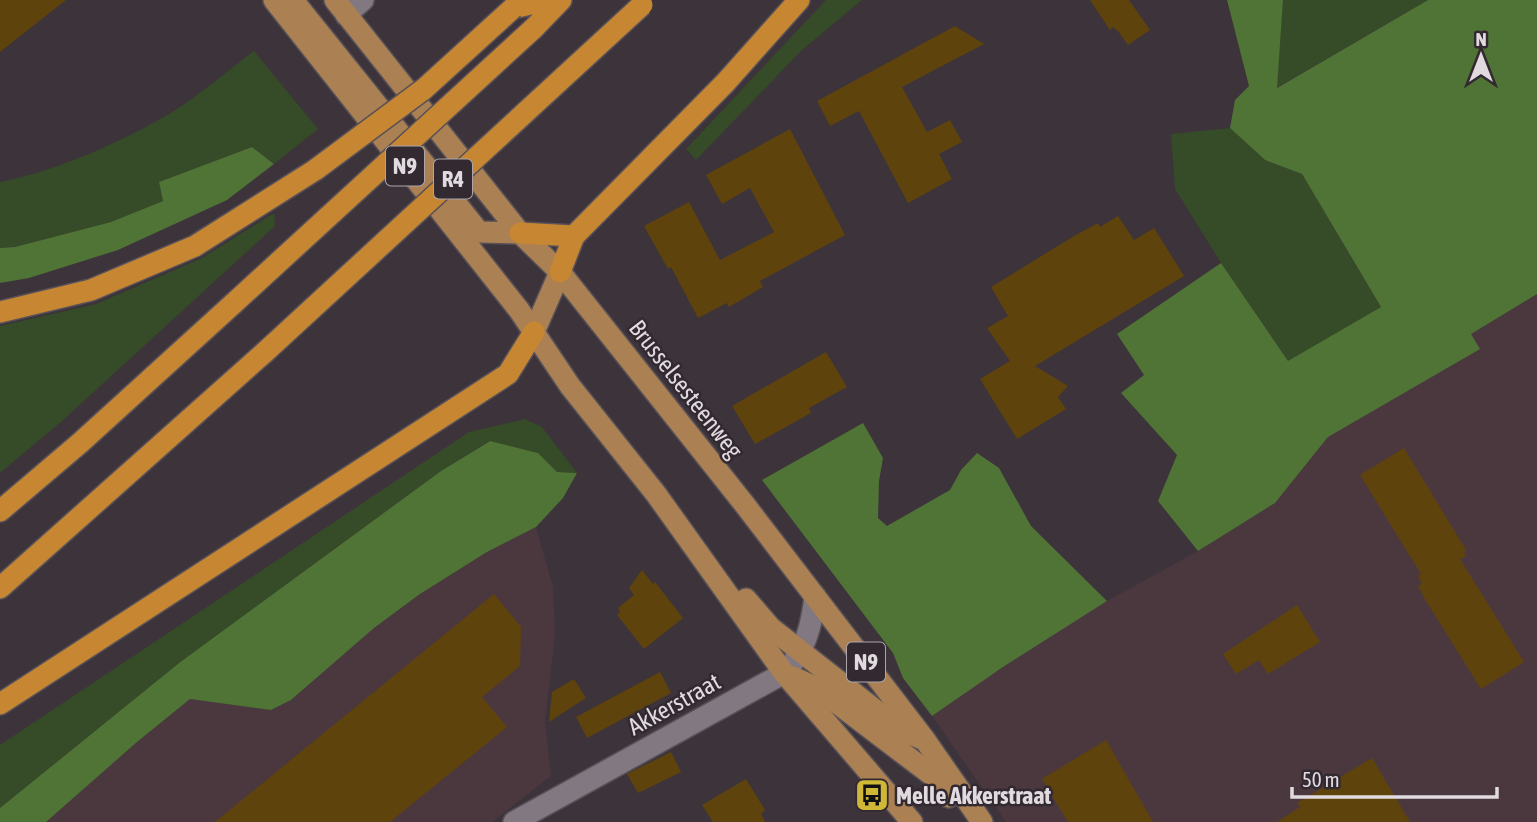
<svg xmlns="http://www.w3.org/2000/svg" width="1537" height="822" font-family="'Asap Condensed',sans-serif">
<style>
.industrial{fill:#4b383f}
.green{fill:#364b27}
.forest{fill:#507336}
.building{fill:#5f430c}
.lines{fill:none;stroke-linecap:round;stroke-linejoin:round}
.minor-casing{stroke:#585157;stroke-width:24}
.major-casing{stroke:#585157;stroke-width:24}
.highway-casing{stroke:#585157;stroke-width:24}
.minor{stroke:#827881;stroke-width:21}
.major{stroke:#ab8052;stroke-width:21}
.highway{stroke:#c68632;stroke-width:21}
.highway-bridge-casing{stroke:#585157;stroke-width:24;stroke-linecap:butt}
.highway-bridge{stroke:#c68632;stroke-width:21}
.labels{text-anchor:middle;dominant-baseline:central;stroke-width:5;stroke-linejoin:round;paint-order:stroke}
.shield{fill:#322931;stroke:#aca6ac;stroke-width:2}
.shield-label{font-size:23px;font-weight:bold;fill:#e1dbe0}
.street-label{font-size:24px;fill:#e1dbe0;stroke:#322931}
.poi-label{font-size:24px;font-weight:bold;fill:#e1dbe0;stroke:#322931;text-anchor:start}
</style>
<rect width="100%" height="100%" fill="#3c333b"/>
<g class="industrial">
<path d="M1537,294V822H1006L932,716L1003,667L1107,601L1198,551L1275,503L1328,437L1479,349L1471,334Z"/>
<path d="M536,527L553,587L555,634L545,722L551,776L492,822H46L137,742L190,699L272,710L291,700L374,628L420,594L487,552Z"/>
</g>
<g class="green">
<path d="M826,0H862L801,51L696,160L686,149Z"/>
<path d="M1283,0H1428L1276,88Z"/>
<path d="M254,51L318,129L274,164L252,147L159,182L163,201L112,222L15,247L0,248V182C58,171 137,136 186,103C209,87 231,68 254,51Z"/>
<path d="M1230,128L1265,160L1302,174L1381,307L1288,362L1221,263L1175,189L1171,134Z"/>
<path d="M274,213L275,226L61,422L0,473V326L96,304L202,258Z"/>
<path d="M525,419L542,427L577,473L557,472L538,453L489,441L441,471L179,663L0,808V745L469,432Z"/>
</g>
<g class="forest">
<path d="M1227,0H1283L1277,88L1428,0H1537V294L1471,334L1480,349L1328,437L1275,503L1198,551L1158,501L1177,455L1121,393L1144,375L1117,334L1221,263L1288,361L1381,307L1302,174L1265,160L1230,128L1235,100L1249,86Z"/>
<path d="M252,147L274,164L227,200L118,250L29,278L0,283V248L15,247L111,222L163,201L159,182Z"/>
<path d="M863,423L883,458L879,481L878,518L887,526L950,490L961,470L977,453L999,468L1031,526L1107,601L1003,667L932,716L903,678L893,653L762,480Z"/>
<path d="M490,441L538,453L557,472L577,473L563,498L536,527L487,552L420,594L374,628L291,700L271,710L190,699L137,742L46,822H0V808L179,663L441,471Z"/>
</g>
<g class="building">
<path d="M0,0H66L0,52Z"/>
<path d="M1090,0H1129L1150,30L1128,45L1118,31L1113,27L1110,30Z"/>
<path d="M955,26L984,44L902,87L927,132L950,120L962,142L939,154L952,179L908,203L859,111L830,126L817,101Z"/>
<path d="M790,129L845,235L760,281L763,287L729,307L727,303L698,318L671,267L668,269L644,226L689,202L720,260L774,232L750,188L722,204L706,175Z"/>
<path d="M1118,216L1134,240L1154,228L1184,276L1035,366L1068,386L1058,397L1066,409L1017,439L980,379L1010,361L987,328L1008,316L991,287L1074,236L1098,223L1100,227Z"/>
<path d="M826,352L847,387L809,408L811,413L755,444L732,406Z"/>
<path d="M1404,448L1466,550L1464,552L1466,556L1460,559L1524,662L1481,689L1426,601L1418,586L1422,584L1418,576L1421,574L1360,475Z"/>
<path d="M642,570L653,584L655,582L683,618L644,649L617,615L620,612L618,608L634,595L629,588Z"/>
<path d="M494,594L521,627L520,666L482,697L507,727L390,822H215Z"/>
<path d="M1297,605L1320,642L1268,674L1259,660L1236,674L1223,654Z"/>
<path d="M660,672L671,693L587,738L576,717Z"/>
<path d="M574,679L586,698L549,722L552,692Z"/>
<path d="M1106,740L1153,822H1068L1042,779Z"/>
<path d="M671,752L681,772L638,793L627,774Z"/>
<path d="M1372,758L1410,822H1277L1300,807L1297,803Z"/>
<path d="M746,779L765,810L761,814L765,822H713L702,805Z"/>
</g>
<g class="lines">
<g class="minor-casing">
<g id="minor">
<path d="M346,15L363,0"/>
<path d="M514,822L784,673C805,652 812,625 815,596"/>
</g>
</g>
<g class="major-casing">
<g id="major">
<path d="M274,0L519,310L570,386L656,494L784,673L912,822"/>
<path d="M335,0L520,233L560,272L745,505L925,740L982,822"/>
<path d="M296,4L479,232L520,233"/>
<path d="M534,332L560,272"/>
<path d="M746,599L771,628L888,720L908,733L920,738"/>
<path d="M793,677L817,688L933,776L949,797"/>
</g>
</g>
<g class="highway-casing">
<g id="highway">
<path d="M513,8L548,0"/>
<path d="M534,28L561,0"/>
<path d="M520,233L574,236"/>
<path d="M560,272L574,236L726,82L799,0"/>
<path d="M0,312L91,290L195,246"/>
<path d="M0,511L80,443L234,303"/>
<path d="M0,588L265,352"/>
<path d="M0,704L508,374L534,332"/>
</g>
</g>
<use href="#minor" class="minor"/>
<use href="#major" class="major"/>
<use href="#highway" class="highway"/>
<g class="highway-bridge-casing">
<g id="highway-bridge">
<path d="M195,246L315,170L424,89L513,8"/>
<path d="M234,303L534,28"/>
<path d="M265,352L642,5"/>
</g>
</g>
<use href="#highway-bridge" class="highway-bridge"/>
</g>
<defs>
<g id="bus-square" transform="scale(1.75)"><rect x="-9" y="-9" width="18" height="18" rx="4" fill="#cfb837" stroke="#322931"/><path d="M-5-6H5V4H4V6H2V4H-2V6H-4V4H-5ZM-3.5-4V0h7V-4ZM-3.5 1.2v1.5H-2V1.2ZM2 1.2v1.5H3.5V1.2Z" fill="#111"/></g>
</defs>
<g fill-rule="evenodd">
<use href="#bus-square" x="872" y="795"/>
</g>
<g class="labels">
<g class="shield">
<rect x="386" y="146.5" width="38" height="39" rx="5"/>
<rect x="434" y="159.5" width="38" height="39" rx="5"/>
<rect x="847" y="642.5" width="38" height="39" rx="5"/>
</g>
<g class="shield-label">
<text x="405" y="166">N9</text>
<text x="453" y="179">R4</text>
<text x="866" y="662">N9</text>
</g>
<g class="street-label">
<text transform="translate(686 389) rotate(52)">Brusselsesteenweg</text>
<text transform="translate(674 704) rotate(-29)">Akkerstraat</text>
</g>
<g class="poi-label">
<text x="896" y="795">Melle Akkerstraat</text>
</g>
</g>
<g transform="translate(1481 56)" stroke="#322931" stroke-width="5" paint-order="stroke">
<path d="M0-5L12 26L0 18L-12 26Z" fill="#e1dbe0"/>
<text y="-10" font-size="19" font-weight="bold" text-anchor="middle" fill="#e1dbe0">N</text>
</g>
<path d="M1292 787v10h205v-10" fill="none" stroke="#e1dbe0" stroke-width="3.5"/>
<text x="1302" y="787" font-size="21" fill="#e1dbe0" stroke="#322931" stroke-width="5" paint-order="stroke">50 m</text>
</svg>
